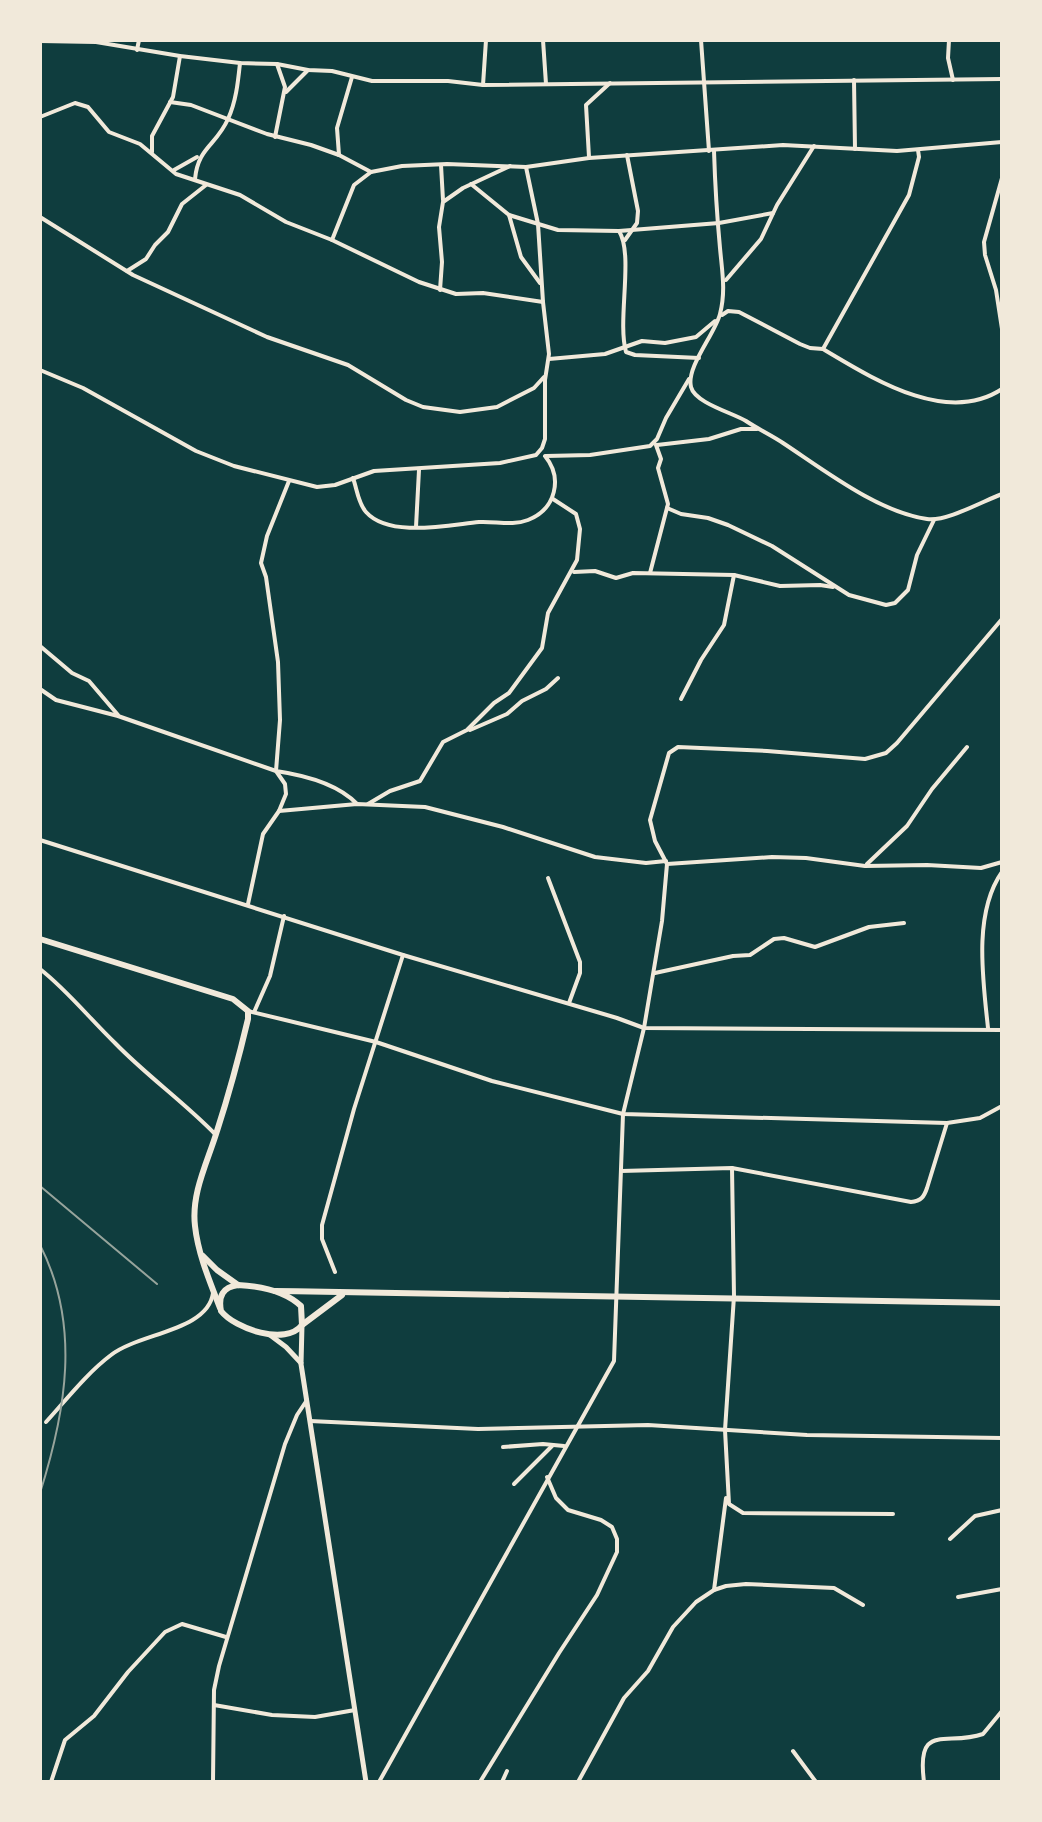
<svg xmlns="http://www.w3.org/2000/svg" width="1042" height="1822" font-family="'Asap Condensed',sans-serif">
<style>
.lines{fill:none;stroke-linecap:round;stroke-linejoin:round}
.minor{stroke:#f1e9da;stroke-width:4}
.tertiary{stroke:#f1e9da;stroke-width:5}
.primary{stroke:#f1e9da;stroke-width:6}
.rail{stroke:#97a49c;stroke-width:2}
</style>
<rect width="100%" height="100%" fill="#0f3d3e"/>
<g class="lines">
<g class="minor">
<path d="M543,40L546,84"/>
<path d="M701,40L709,151"/>
<path d="M949,40L948,58L953,80"/>
<path d="M40,41L96,42L180,56L240,63L277,64L308,70L332,71L372,81H448L483,85L1002,79"/>
<path d="M137,50L139,40"/>
<path d="M854,80L855,149"/>
<path d="M483,85L486,40"/>
<path d="M286,92L308,70"/>
<path d="M170,102L191,105L267,134L311,145L339,155L371,172"/>
<path d="M40,117L75,103L88,107L109,132L140,144L176,174L240,195L286,222L332,240L419,282L456,294L483,293L543,302"/>
<path d="M275,137L285,87L277,64"/>
<path d="M714,151C715,183 717,216 720,248C722,271 726,291 720,314C715,334 686,367 691,387C695,403 733,413 746,421C758,429 771,435 783,443C824,470 878,512 927,519C946,522 983,501 1002,494"/>
<path d="M152,152V136L173,97L180,56"/>
<path d="M339,155L337,128L352,77"/>
<path d="M589,157L586,105L610,83"/>
<path d="M441,165L443,200"/>
<path d="M174,170L197,157"/>
<path d="M1002,178L984,242L985,255L996,290L1002,329"/>
<path d="M195,179C198,147 216,146 228,119C236,102 238,82 240,63"/>
<path d="M471,184L509,215L521,257L540,283"/>
<path d="M509,215L558,230L619,231L719,223L773,213"/>
<path d="M40,217L133,275L267,337L348,365L406,400L423,407L460,412L497,407L534,388L544,377"/>
<path d="M619,231C634,255 617,320 626,352L635,355L699,358"/>
<path d="M332,240L354,185L371,172L402,166L447,164L526,167L589,158L783,145L897,151L1002,142"/>
<path d="M625,240L637,223L638,211L627,155"/>
<path d="M127,271L146,259L155,245L168,232L182,204L206,185"/>
<path d="M726,280L761,239L777,205L814,146"/>
<path d="M440,290L442,262L439,227L443,202L463,188L510,166"/>
<path d="M722,315L728,311L739,312L800,344L810,348L823,349C872,378 946,426 1002,389"/>
<path d="M823,349L909,195L919,157L918,150"/>
<path d="M549,359L605,354L642,341L665,343L696,337L715,321"/>
<path d="M40,370L83,388L196,451L234,466L317,487L335,485L374,471L500,463L536,455L542,448L545,439V380L549,354L543,302L538,224L526,167"/>
<path d="M657,445L709,439L741,429H757"/>
<path d="M546,456L590,455L650,446L657,439L666,418L689,379"/>
<path d="M353,478C357,489 358,503 366,512C389,538 448,525 479,522C495,521 513,526 528,520C556,509 563,478 545,456"/>
<path d="M289,481L267,536L261,563L266,577L278,662L280,720L276,771C303,775 338,784 357,804"/>
<path d="M667,508L681,514L708,518L728,525L772,546L849,595L886,605L895,603L908,590L917,555L934,520"/>
<path d="M416,527L419,470"/>
<path d="M574,572L595,571L616,578L633,573L734,575L780,586L820,585L833,587"/>
<path d="M650,573L668,504L658,468L661,459L656,445"/>
<path d="M40,646L72,673L89,681L118,715"/>
<path d="M40,689L56,700L118,716L276,771L285,784L286,794L279,811L263,834L248,904"/>
<path d="M681,699L701,660L724,625L734,575"/>
<path d="M470,730L507,714L522,701L546,689L558,678"/>
<path d="M368,804L390,791L420,781L443,742L467,730L494,703L509,693L542,648L548,613L577,560L580,529L576,514L553,499"/>
<path d="M279,811L357,804L425,807L503,827L595,857L646,863L666,861"/>
<path d="M40,840L403,955L617,1018L644,1028L1002,1030"/>
<path d="M667,864L772,857L806,858L865,866L927,865L981,868L1002,862"/>
<path d="M867,864L907,826L932,789L967,747"/>
<path d="M548,878L580,962V973L569,1003"/>
<path d="M40,969C68,991 89,1018 115,1043C147,1076 184,1102 216,1135"/>
<path d="M655,973L733,956L750,955L774,939L784,938L815,947L869,927L904,923"/>
<path d="M255,1010L270,976L284,916"/>
<path d="M248,1011L376,1042L492,1081L623,1114L947,1123L980,1118L1002,1106"/>
<path d="M988,1028C983,980 973,913 1002,872"/>
<path d="M732,1168L734,1296L725,1430L729,1504L743,1513L893,1514"/>
<path d="M621,1171L732,1168L911,1202C921,1201 924,1197 927,1188L947,1123"/>
<path d="M335,1272L322,1239V1225L354,1109L403,955"/>
<path d="M310,1421L478,1429L648,1425L807,1435L1002,1438"/>
<path d="M46,1422C66,1400 87,1373 111,1355C139,1333 208,1331 213,1293"/>
<path d="M503,1447L543,1444L564,1446"/>
<path d="M514,1484L553,1445"/>
<path d="M950,1539L975,1516L1002,1510"/>
<path d="M714,1590L726,1498"/>
<path d="M958,1597L1002,1589"/>
<path d="M214,1705L272,1715L315,1717L355,1710"/>
<path d="M793,1751L816,1782"/>
<path d="M51,1782L65,1740L94,1716L128,1672L165,1632L182,1624L226,1637"/>
<path d="M213,1782L214,1690L219,1666L285,1444L297,1415L307,1400"/>
<path d="M379,1782L614,1361L623,1114L644,1028L662,921L667,864L655,841L650,820L669,753L678,747L767,751L865,759L886,753L897,743L1002,619"/>
<path d="M480,1782L559,1653L597,1595L617,1552V1539L612,1527L601,1520L568,1510L556,1498L547,1477"/>
<path d="M502,1782L507,1771"/>
<path d="M578,1782L624,1698L648,1671L673,1627L696,1602L714,1590L726,1586L746,1584L834,1588L863,1605"/>
<path d="M862,1782H875"/>
<path d="M924,1782C916,1721 946,1747 983,1734L1002,1711"/>
</g>
<g class="tertiary">
<path d="M302,1325L301,1364L366,1782"/>
<path d="M270,1335L286,1347L301,1363"/>
</g>
<g class="primary">
<path d="M40,939L233,999L248,1011V1019C239,1057 229,1094 217,1131C208,1161 191,1193 195,1226C198,1254 210,1282 220,1308"/>
<path d="M203,1256L217,1270L238,1285"/>
<path d="M238,1285C259,1286 285,1291 301,1306L302,1325C286,1346 235,1329 221,1311C218,1296 223,1287 238,1285Z"/>
<path d="M275,1291C517,1295 759,1297 1002,1303"/>
<path d="M302,1325L342,1295"/>
</g>
<g class="rail">
<path d="M40,1186L157,1284"/>
<path d="M40,1245C81,1325 66,1411 40,1493"/>
</g>
</g>
<rect width="1042" height="1822" fill="none" stroke="#f1e9da" stroke-width="84"/>
</svg>
